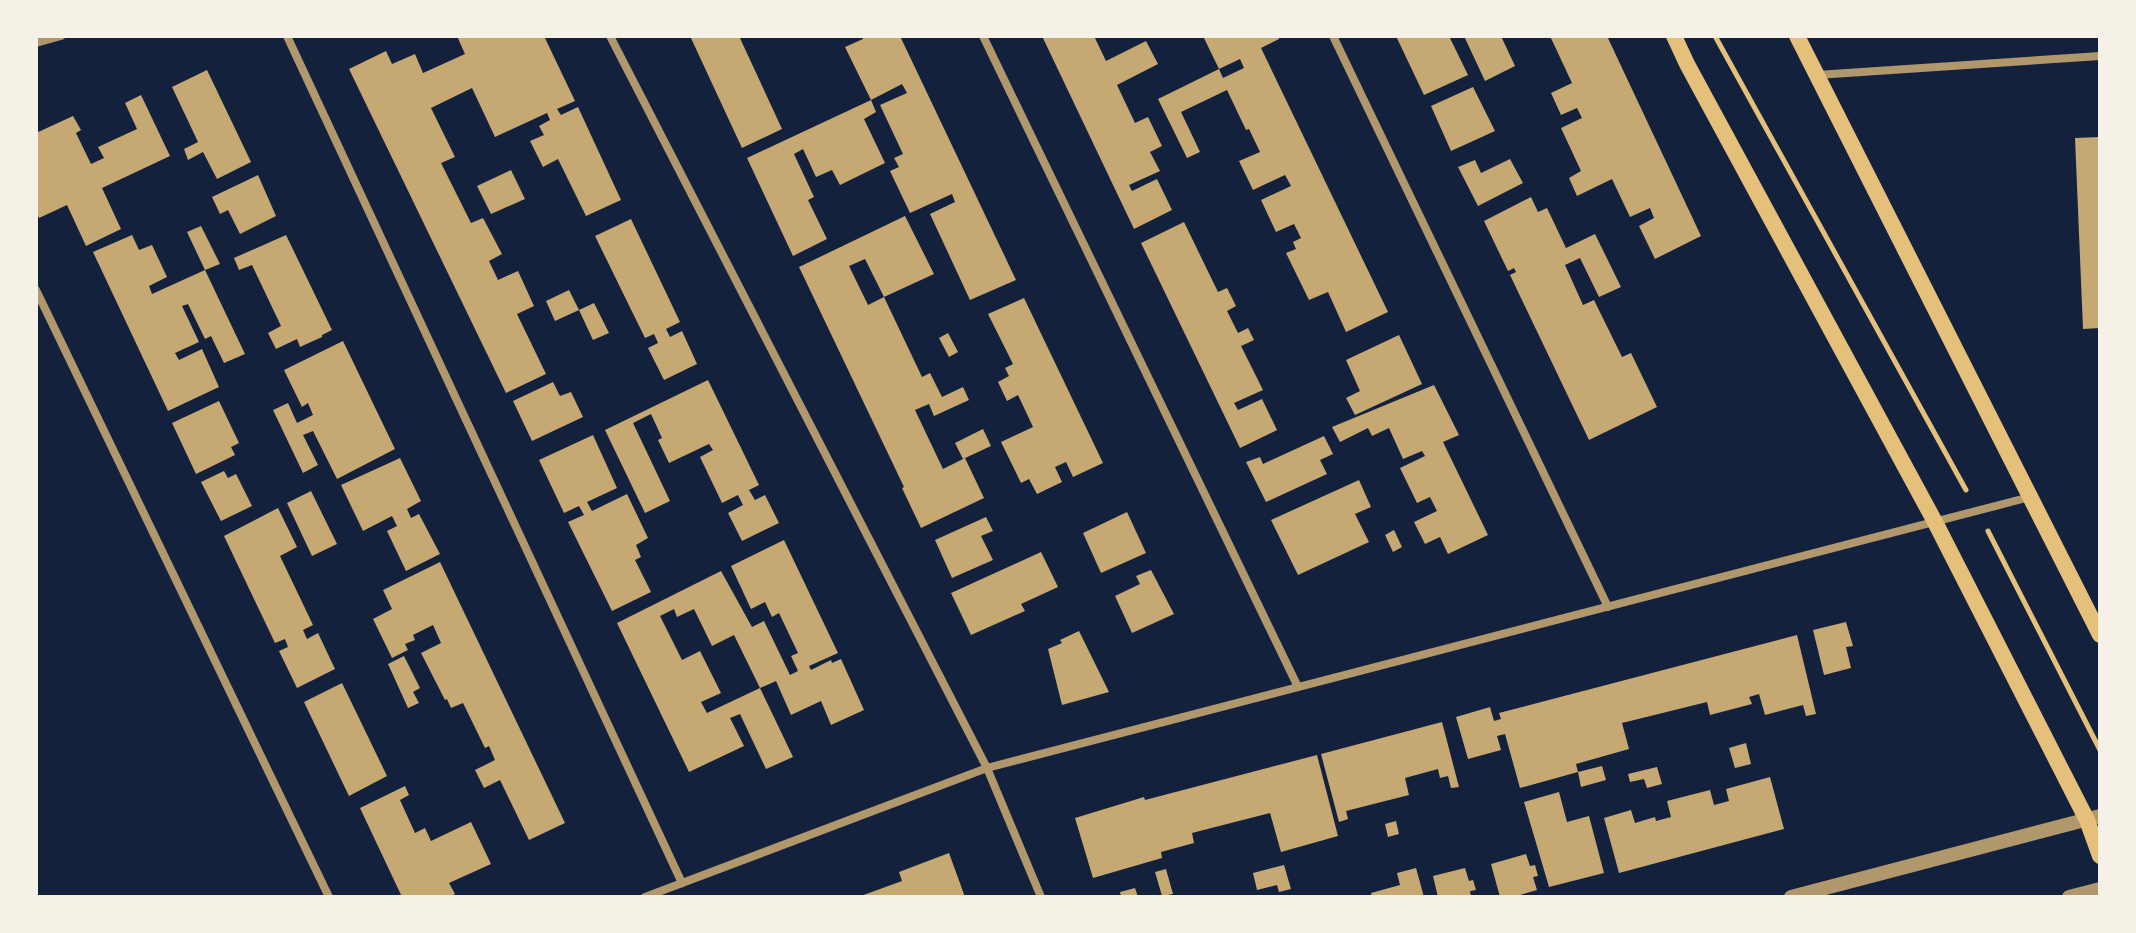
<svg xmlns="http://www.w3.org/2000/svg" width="2136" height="933" font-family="Jost,sans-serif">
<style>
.building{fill:#c6a872}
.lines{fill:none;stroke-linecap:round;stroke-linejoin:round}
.path{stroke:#e5c07b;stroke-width:5}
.minor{stroke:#b1986c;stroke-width:8}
.tertiary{stroke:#b1986c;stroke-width:14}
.secondary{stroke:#e5c07b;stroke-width:16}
</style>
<rect width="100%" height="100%" fill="#14213d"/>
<g class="building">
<path d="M457,36H544L575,101L557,109L561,115L578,107L621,200L586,216L558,159L543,167L530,141L544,135L539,126L550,120L547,113L495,137L472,88L431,108L455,157L441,163L471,223L483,218L502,254L489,261L498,280L518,271L534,306L517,314L546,374L506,393L349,69L386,51L392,64L415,54L423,73L465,54Z"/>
<path d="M690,36H708L709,38L713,36H739L782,129L742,148Z"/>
<path d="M862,36H900L1016,280L970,300L930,214L955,202L952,194L910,213L890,171L899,167L894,158L903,154L880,105L907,93L902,84L871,100L845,47L863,39Z"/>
<path d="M1042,36H1094L1106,61L1146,41L1158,64L1117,85L1135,123L1148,117L1162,146L1150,152L1160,171L1129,185L1132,191L1157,179L1172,210L1134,229Z"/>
<path d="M1203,36H1278L1279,39L1261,48L1388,312L1346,332L1328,292L1309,300L1286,253L1296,249L1293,242L1301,238L1294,224L1276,232L1261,200L1291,186L1285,175L1253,190L1239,161L1260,152L1249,129L1246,130L1227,90L1181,112L1200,152L1187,158L1158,99L1219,69L1223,78L1244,68L1240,59L1219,69Z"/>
<path d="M1396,36H1449L1468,75L1424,95Z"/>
<path d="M1464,36H1501L1515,66L1485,81Z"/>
<path d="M1550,36H1607L1701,236L1655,259L1639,226L1654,218L1650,208L1630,217L1612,179L1577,196L1569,178L1581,171L1561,128L1582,118L1577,108L1561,115L1551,93L1572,83Z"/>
<path d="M207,70L251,162L217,179L203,152L188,160L184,149L198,142L172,87Z"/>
<path d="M1473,87L1495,131L1451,151L1431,106Z"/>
<path d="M141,95L170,156L102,188L121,229L86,246L67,205L39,218L36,212V133L73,116L81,130L76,133L91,164L104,158L98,147L137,129L125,103Z"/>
<path d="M871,100L876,112L864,119L885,163L840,185L832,170L816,177L803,149L794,154L814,197L808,200L827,239L793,256L747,158Z"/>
<path d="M2100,137V328L2083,329L2075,138Z"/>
<path d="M1510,159L1523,183L1478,206L1458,167L1475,160L1481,173Z"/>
<path d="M511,170L525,199L491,214L477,186Z"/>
<path d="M258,175L276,216L240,234L228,210L220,214L212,197Z"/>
<path d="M1531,197L1538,212L1547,208L1566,248L1595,234L1621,287L1599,297L1580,258L1565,265L1583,305L1594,300L1622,357L1631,353L1657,407L1589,440L1510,275L1516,272L1514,268L1508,271L1484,221Z"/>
<path d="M905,216L934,274L884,297L865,259L849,266L868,305L884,297L922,377L930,373L942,397L963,387L969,400L934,416L929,404L915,410L943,469L965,458L984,498L921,528L902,488L904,487L799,267Z"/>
<path d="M631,219L680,322L666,329L670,337L682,331L697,364L664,380L648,348L658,343L654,334L645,338L595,236Z"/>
<path d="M1184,222L1218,292L1227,288L1236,306L1227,311L1238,333L1248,328L1254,340L1241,346L1263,390L1234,403L1238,410L1262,399L1277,430L1240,448L1141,243Z"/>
<path d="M201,226L220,264L205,270L245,354L224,363L211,336L205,339L188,304L182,306L199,342L175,353L179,360L202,349L219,387L168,411L93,252L132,235L139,250L152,245L167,277L149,286L152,294L205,270L187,232Z"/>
<path d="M286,235L332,330L322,335V337L300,347L297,339L276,349L268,333L281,326L252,265L239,270L234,258Z"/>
<path d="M569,290L579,310L555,321L546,301Z"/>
<path d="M1024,298L1103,463L1073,477L1066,462L1055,467L1062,482L1037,494L1029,479L1021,483L1001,442L1033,427L1018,395L1007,401L998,382L1009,376L1005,368L1013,364L988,314Z"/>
<path d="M594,303L609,333L593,340L579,310Z"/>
<path d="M948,333L958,352L949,357L939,338Z"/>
<path d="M1399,335L1422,384L1355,415L1346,398L1360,391L1346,360Z"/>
<path d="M343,341L395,449L337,479L313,431L303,435L318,465L303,473L273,410L288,403L297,423L313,415L308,403L302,407L284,370Z"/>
<path d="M708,380L759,485L749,490L755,500L765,495L779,523L742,541L728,513L743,505L738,495L722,503L700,457L713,450L709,444L669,463L658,440L662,438L651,414L633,423L670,501L645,513L605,430Z"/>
<path d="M553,382L560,396L571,392L583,417L532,441L513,401Z"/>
<path d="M1434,385L1459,435L1443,442L1488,535L1448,554L1440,537L1425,544L1414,522L1437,511L1430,497L1417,503L1400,468L1425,456L1422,451L1403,459L1389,428L1372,436L1368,428L1340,442L1332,427Z"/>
<path d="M219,401L239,443L231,447L235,455L196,474L172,423Z"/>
<path d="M983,429L991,446L963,459L955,443Z"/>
<path d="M593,435L617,488L587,502L592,511L627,494L648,538L636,545L641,557L635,560L651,592L612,611L568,522L584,515L579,506L564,513L539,460Z"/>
<path d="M1324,436L1333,454L1320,460L1327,474L1266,502L1246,462L1260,457L1263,464Z"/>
<path d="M400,458L421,501L407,509L411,518L419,514L440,554L406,571L387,531L397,526L392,516L363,531L341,485Z"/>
<path d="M224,471L228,478L236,474L252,506L221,521L201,482Z"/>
<path d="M1359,480L1371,507L1355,514L1369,542L1298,575L1271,520Z"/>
<path d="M311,491L337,544L312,556L287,503Z"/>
<path d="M278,508L297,547L280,556L313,625L303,630L307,639L318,633L335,669L297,688L279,651L288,647L285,639L275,643L224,536Z"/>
<path d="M1127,512L1146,553L1101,573L1083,533Z"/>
<path d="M986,517L993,531L981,536L993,560L952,578L935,540Z"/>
<path d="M1394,530L1402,547L1393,552L1385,535Z"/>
<path d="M784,540L838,653L809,666L811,670L831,660L832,663L841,659L864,710L831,725L821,701L791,715L776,681L760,688L734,635L712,646L694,609L677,617L674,609L660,616L682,660L700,651L721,693L701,702L707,713L760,688L793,757L766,769L740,714L730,718L744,746L689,772L617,623L721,571L752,627L764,621L790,675L798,671L791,656L798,653L779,613L772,617L765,602L751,609L731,566Z"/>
<path d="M1041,552L1058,587L1021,604L1025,611L971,635L951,593Z"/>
<path d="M440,562L565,823L529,840L500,780L484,788L475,770L495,760L489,746L485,748L463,703L451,708L447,699L445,700L421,653L441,643L433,625L413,635L415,640L405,644L408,650L392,658L373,619L392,609L383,590Z"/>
<path d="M1151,570L1174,614L1132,633L1115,596L1140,584L1136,576Z"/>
<path d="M1846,622L1853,646L1846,647L1851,668L1824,675L1813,630Z"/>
<path d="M1079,631L1109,692L1062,705L1048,649L1062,643L1060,640Z"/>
<path d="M1797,635L1816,714L1806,716L1803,705L1765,715L1759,694L1749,697L1752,704L1710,715L1707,702L1622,723L1629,749L1576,764L1578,772L1602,766L1606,780L1581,787L1578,772L1520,788L1505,734L1497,736L1501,750L1468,759L1456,717L1490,707L1494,721L1501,719L1499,713Z"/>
<path d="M404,656L420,688L413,692L419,703L408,708L388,664Z"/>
<path d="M342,683L387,776L349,796L304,702Z"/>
<path d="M1442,722L1459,787L1451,788L1448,776L1440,778L1438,769L1405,778L1409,795L1346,811L1348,819L1339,822L1321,754Z"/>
<path d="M1746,743L1751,764L1735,768L1729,748Z"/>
<path d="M1317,755L1338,836L1281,852L1270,813L1192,833L1194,843L1161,852L1162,858L1093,878L1075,818L1144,797L1145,800Z"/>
<path d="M1657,767L1662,784L1647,788L1644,779L1630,782L1628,774Z"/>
<path d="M1770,777L1784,829L1619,873L1604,818L1631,810L1635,823L1655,817L1656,821L1671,817L1667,801L1710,790L1714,805L1729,801L1726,789Z"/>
<path d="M405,786L409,795L400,800L415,833L425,828L431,841L471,822L491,864L449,883L455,894L449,897H402L360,808Z"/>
<path d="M1559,792L1567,822L1589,816L1604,873L1549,887L1524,802Z"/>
<path d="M1396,821L1399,834L1388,837L1385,824Z"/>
<path d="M949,853L965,897H858L902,881L899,872Z"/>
<path d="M1526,854L1530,866L1535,865L1538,876L1533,877L1537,890L1513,897H1500L1491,864Z"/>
<path d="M1284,865L1291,889L1279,892L1277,885L1257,890L1253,873Z"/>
<path d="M1416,868L1424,897H1372L1371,893L1400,885L1397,873Z"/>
<path d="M1465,868L1469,881L1473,880L1476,890L1470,891L1471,897H1438L1433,876Z"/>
<path d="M1166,869L1173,894L1162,896L1155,872Z"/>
<path d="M1135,888L1138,897H1121L1120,892Z"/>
</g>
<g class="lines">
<g class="path">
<path d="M1715,36L1966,490"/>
<path d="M1988,531L2100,750"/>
</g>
<g class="minor">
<path d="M287,36L682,883"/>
<path d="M610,36L987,768L1041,897"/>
<path d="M983,36L1298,687"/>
<path d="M1333,36L1608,607"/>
<path d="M36,43L61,36"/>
<path d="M1817,75L2100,56"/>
<path d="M36,290L329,897"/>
<path d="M645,897L987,768L2030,497"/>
</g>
<g class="tertiary">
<path d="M1791,897L2100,816"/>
<path d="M2069,897L2100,889"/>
</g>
<g class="secondary">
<path d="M1674,36L1687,64L1935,522L2087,820L2100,856"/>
<path d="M1797,36L2100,635"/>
</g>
</g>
<rect width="2136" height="933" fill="none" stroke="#f6f1e7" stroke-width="76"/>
</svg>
